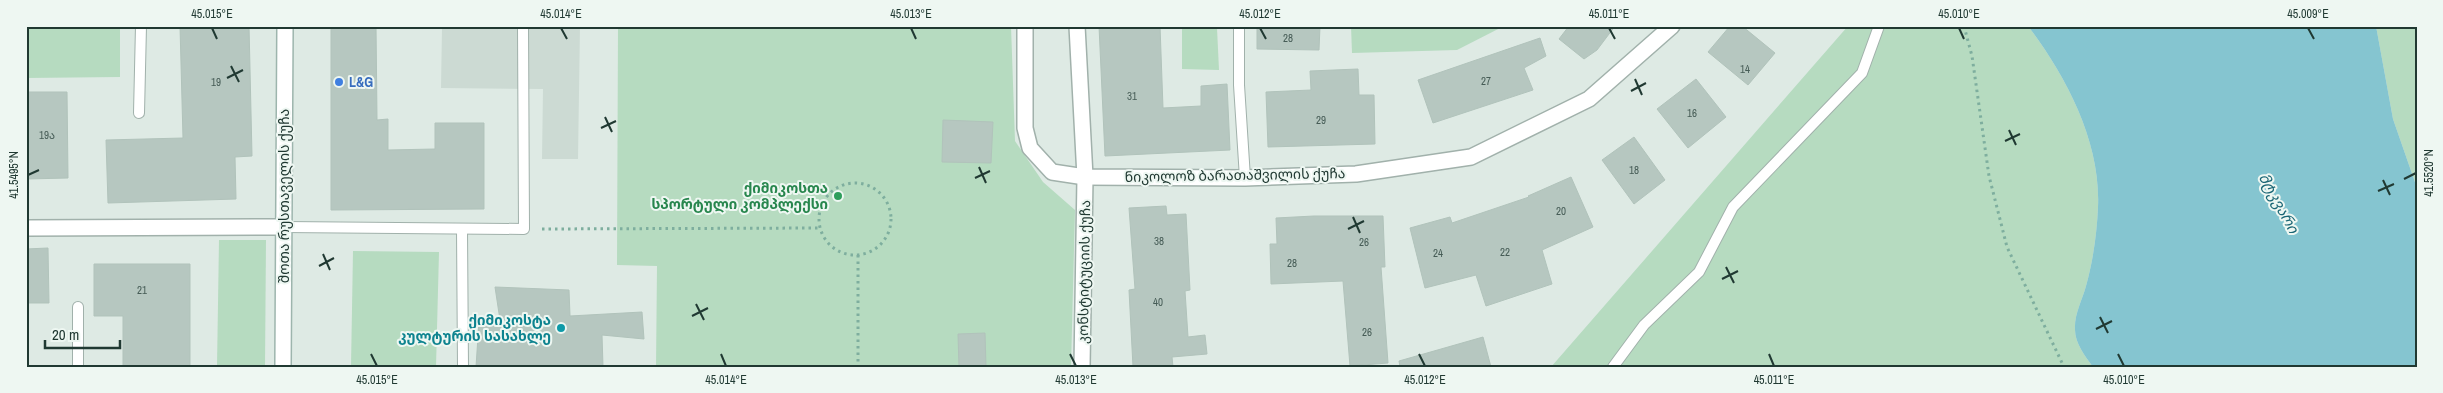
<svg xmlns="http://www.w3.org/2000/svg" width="2443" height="393" font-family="'Archivo Narrow','Noto Sans Georgian',sans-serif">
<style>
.built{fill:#ccdad3}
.green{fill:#b6dbc0}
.water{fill:#85c5d0}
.building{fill:#b6c7c0;stroke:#b1c3bb}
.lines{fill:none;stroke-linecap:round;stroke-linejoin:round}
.lane-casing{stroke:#a1b1ab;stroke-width:12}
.street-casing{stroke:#a1b1ab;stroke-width:18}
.secondary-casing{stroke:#9db5ad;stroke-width:18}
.path{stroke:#7eae9e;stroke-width:3;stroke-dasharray:2.5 4;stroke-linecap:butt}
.lane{stroke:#fff;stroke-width:10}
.street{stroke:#fff;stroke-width:15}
.secondary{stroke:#fff;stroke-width:15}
.ticks{fill:none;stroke:#203932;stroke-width:2}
.shop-dot{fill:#3f7fe0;stroke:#eef7f2;stroke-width:2}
.leisure-dot{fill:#2e9e5b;stroke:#eef7f2;stroke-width:2}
.culture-dot{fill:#0f9aa8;stroke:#eef7f2;stroke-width:2}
.labels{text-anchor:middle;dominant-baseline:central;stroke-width:4;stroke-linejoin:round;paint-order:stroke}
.number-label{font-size:11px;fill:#465c56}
.shop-label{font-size:14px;font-weight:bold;fill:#366cbe;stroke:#eef7f2;text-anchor:start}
.street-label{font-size:14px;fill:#203932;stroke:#eef7f2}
.leisure-label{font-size:14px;font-weight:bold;fill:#27864d;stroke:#eef7f2;text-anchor:end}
.culture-label{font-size:14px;font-weight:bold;fill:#0d838f;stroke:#eef7f2;text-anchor:end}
.water-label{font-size:15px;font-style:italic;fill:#1a6675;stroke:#eef7f2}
.neatline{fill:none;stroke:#203932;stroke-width:2}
.ticks-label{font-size:12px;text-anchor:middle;fill:#203932}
</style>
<rect width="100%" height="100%" fill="#deeae4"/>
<path class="built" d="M535,26H580L578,159H542L543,89L441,88L442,28L535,29Z"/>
<g class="green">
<path d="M26,26H120V77L26,78Z"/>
<path d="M618,26H1011L1015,141L1043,182L1075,210L1071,367H656L657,266L617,265Z"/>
<path d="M1182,26L1217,28L1219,70L1182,69Z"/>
<path d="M1351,26H1504L1457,50L1352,53Z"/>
<path d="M1848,26H2028C2066,76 2101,142 2098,207C2097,233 2093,261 2086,286C2082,301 2074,314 2075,330C2075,343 2085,356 2093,367H1551Z"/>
<path d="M2376,26H2417V188L2393,119Z"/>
<path d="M219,240H266L265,367H217Z"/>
<path d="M353,251L439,252L436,367H351Z"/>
</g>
<path class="water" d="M2028,26H2376L2393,119L2417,188V367H2093C2085,356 2075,343 2075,330C2074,314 2082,301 2086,286C2093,261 2097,233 2098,207C2101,142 2066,76 2028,26Z"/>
<g class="building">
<path d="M180,26H249L252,156L235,157L236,199L108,203L106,140L183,138Z"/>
<path d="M331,26H376L377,120L388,119V150L435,149V123H484V209L331,210Z"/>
<path d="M1099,26H1160L1163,108L1201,106V86L1227,84L1230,150L1105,156Z"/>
<path d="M1257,26H1320L1319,50L1257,49Z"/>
<path d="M1569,26H1615L1597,50L1584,59L1559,39Z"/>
<path d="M1730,26H1742L1775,53L1748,85L1708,52Z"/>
<path d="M1540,38L1546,56L1524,68L1533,90L1433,123L1418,80Z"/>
<path d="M1358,69L1359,95H1374L1375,144L1268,147L1266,92L1311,90L1310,71Z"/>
<path d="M1696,79L1726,117L1688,148L1657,109Z"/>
<path d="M26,92H67L68,178L26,179Z"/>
<path d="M943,120L993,122L991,163L942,162Z"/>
<path d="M1634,137L1665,180L1634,204L1602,160Z"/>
<path d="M1571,177L1593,227L1542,250L1552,284L1486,306L1476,275L1425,288L1410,228L1450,217L1452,223L1529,197L1528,196Z"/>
<path d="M1166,206L1167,215L1186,214L1190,290L1185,291L1188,337L1205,335L1207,354L1172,357L1173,367H1133L1129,290L1135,289L1129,208Z"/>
<path d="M1314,216H1383L1385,267H1381L1388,363L1350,366L1343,281L1271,284L1270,244H1277L1276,218Z"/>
<path d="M48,248L49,303H26V249Z"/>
<path d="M94,264H190V367H123V316H94Z"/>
<path d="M495,287L569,290L570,316L642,312L644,339L602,335L603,367H476L479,321L500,320Z"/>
<path d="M985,333L986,367H959L958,334Z"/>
<path d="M1483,337L1491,367H1400L1399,361Z"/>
</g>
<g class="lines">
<g class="lane-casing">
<g id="lane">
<path d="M1239,26V85L1245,178"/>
<path d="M139,113L141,26"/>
<path d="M284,227L524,229L523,26"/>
<path d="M462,230L463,367"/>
<path d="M78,307V367"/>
<path d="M1613,367L1644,325L1699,272L1733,207L1862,73L1879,26"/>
</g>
</g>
<g class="street-casing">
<g id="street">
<path d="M1025,26V128L1030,148L1052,172L1085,177L1245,178L1356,174L1471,157L1589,99L1672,26"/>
<path d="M1077,26L1085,177L1082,367"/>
<path d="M26,228L284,227"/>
</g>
</g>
<g class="secondary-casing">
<path id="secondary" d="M283,367L285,26"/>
</g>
<g class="path">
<path d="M1964,26L1972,56L1989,176L2007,247L2064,367"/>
<circle cx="855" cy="219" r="36"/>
<path d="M542,229L819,228"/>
<path d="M858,255V367"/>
</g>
<use href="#lane" class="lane"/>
<use href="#street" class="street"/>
<use href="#secondary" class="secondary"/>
</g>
<path class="ticks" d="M212,28L217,39M561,28L567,39M911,28L916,39M1260,28L1266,39M1609,28L1615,39M1959,28L1964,39M2308,28L2314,39M231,66L239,82M227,78L243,70M1635,79L1642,95M1631,91L1646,83M605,117L612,132M601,128L616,121M2009,130L2016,145M2005,141L2020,134M979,167L986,183M28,175L39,170M975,178L990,171M2404,179L2416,173M2383,180L2390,195M2378,191L2394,184M1353,217L1360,233M1348,229L1364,221M323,254L330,270M319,266L334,258M1726,267L1734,283M1722,279L1738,271M696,304L704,320M692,316L708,308M2100,317L2108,333M2096,329L2112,321M371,354L377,366M721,354L726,366M1070,354L1076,366M1419,354L1425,366M1769,354L1774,366M2118,354L2124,366"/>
<circle class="shop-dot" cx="339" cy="82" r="5"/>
<circle class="leisure-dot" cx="838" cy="196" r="5"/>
<circle class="culture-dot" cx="561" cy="328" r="5"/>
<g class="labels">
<g class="number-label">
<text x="1288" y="38">28</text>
<text x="1745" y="69">14</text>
<text x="1486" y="81">27</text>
<text x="216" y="82">19</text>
<text x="1132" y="96">31</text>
<text x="1692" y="113">16</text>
<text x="1321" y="120">29</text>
<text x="47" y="135">19ა</text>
<text x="1634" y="170">18</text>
<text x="1561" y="211">20</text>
<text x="1159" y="241">38</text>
<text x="1364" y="242">26</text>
<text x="1505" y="252">22</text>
<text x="1438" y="253">24</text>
<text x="1292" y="263">28</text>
<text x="142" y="290">21</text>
<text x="1158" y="302">40</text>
<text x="1367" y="332">26</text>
</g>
<g class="shop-label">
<text x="349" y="82">L&amp;G</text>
</g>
<g class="street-label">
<text transform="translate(1235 175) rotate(-1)">ნიკოლოზ ბარათაშვილის ქუჩა</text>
<text transform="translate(284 196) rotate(-90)">შოთა რუსთაველის ქუჩა</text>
<text transform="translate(1084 272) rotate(-89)">კონსტიტუციის ქუჩა</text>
</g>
<g class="leisure-label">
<text x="828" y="188">ქიმიკოსთა<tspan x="828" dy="16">სპორტული კომპლექსი</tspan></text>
</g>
<g class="culture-label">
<text x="551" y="320">ქიმიკოსტა<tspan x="551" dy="16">კულტურის სასახლე</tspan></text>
</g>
<g class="water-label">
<text transform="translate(2279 203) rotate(61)">მტკვარი</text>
</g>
</g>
<rect width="2443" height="393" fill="none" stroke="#eef7f2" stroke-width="55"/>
<path d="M45 340v8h75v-8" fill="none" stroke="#203932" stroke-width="2.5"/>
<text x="52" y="340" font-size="15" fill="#203932" stroke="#eef7f2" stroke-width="4" paint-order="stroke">20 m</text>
<rect x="28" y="28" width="2388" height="338" class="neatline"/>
<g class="ticks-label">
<text x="212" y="18">45.015°E</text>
<text x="561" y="18">45.014°E</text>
<text x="911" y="18">45.013°E</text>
<text x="1260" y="18">45.012°E</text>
<text x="1609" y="18">45.011°E</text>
<text x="1959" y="18">45.010°E</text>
<text x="2308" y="18">45.009°E</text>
<text transform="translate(2429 173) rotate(-90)" y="4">41.5520°N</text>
<text transform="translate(14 175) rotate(-90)" y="4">41.5495°N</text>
<text x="377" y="384">45.015°E</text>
<text x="726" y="384">45.014°E</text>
<text x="1076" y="384">45.013°E</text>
<text x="1425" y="384">45.012°E</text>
<text x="1774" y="384">45.011°E</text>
<text x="2124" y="384">45.010°E</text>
</g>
</svg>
